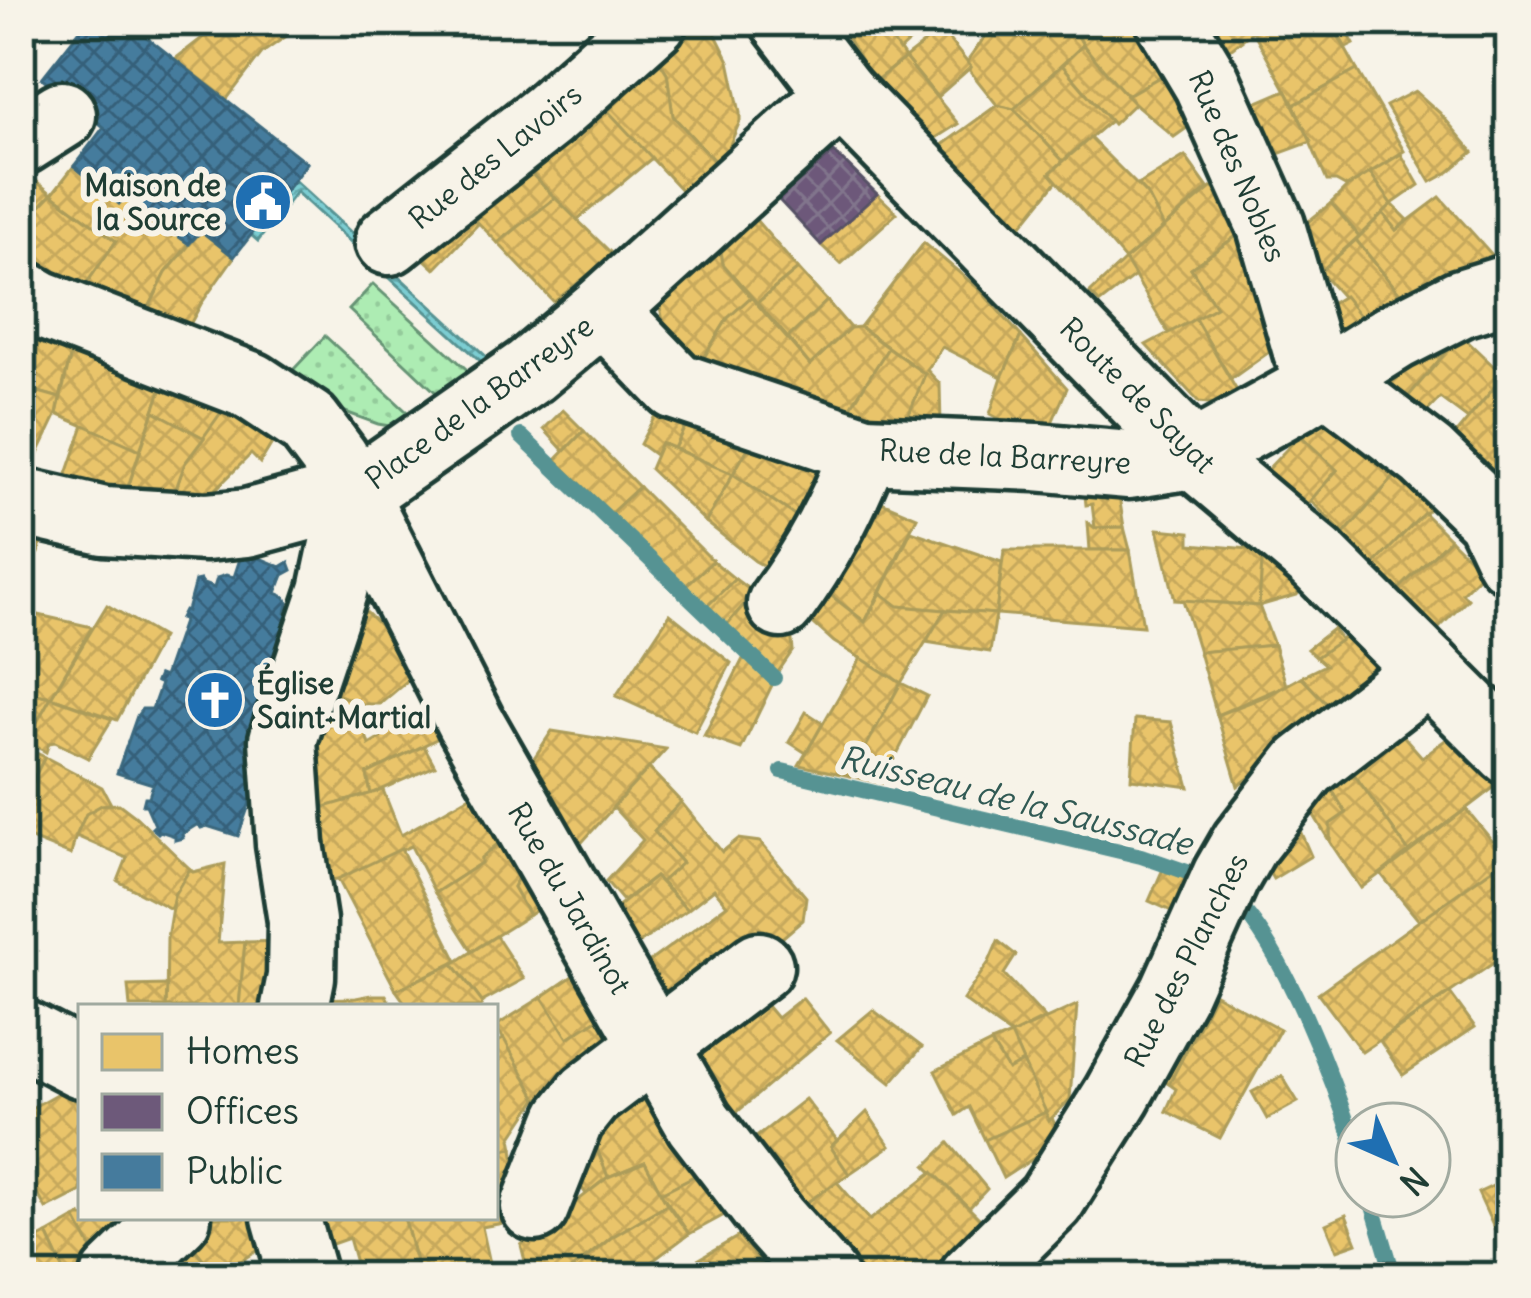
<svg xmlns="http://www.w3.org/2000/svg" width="1531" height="1298" font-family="Delius,sans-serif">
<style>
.grass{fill:url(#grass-dots);stroke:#669474;stroke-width:3}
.water{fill:url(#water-waves);stroke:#569393;stroke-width:3}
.homes{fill:url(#homes-cross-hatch);stroke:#ac9c5a;stroke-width:3}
.offices{fill:url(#offices-cross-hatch);stroke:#565165;stroke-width:3}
.public{fill:url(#public-cross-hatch);stroke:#3a687e;stroke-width:3}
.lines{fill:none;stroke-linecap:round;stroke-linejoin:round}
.stream{stroke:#569393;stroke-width:16}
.minor-casing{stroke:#1f3d34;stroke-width:75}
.minor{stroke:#f7f3e8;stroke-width:66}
.labels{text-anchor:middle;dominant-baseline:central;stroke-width:12;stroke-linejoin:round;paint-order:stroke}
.street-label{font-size:30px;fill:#1f3d34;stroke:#f7f3e8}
.poi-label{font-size:30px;font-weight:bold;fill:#1f3d34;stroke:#f7f3e8;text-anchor:end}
.water-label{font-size:33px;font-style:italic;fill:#315a54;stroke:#f7f3e8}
</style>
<defs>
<pattern id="grass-dots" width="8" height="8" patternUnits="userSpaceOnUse" patternTransform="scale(3)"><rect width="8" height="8" fill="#adecb3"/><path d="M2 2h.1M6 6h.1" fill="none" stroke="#94cb9b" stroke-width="1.8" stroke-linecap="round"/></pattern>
<pattern id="water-waves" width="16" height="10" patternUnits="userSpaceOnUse" patternTransform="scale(3)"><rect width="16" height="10" fill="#7bcdd2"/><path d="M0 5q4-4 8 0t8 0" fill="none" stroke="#64a8ab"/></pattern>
<pattern id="homes-cross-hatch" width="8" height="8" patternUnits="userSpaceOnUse" patternTransform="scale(3)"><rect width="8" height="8" fill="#e9c46a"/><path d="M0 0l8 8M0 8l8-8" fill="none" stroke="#c7a95c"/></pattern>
<pattern id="offices-cross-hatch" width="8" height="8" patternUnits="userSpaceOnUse" patternTransform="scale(3)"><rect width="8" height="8" fill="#6d597a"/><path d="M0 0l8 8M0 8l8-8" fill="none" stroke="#81748c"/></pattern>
<pattern id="public-cross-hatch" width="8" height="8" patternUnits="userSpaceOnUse" patternTransform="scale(3)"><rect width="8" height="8" fill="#457b9d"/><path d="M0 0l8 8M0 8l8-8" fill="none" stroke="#36617a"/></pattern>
</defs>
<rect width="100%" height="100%" fill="#f7f3e8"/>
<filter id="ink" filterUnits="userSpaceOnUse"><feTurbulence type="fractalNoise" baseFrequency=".00833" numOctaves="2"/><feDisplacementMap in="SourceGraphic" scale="24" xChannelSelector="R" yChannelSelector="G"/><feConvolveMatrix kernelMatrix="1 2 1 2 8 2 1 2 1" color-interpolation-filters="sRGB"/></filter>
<g filter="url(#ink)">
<g class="grass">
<path d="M373,284L475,377L448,404L349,310Z"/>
<path d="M325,336L419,423L395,427L378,424L277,387Z"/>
</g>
<path class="water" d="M294,180L490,360L486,366L296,192L258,241L251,235Z"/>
<g class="homes">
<path d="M215,21H308L262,53L227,99L175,59L219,25Z"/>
<path d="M670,21H709L729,61L740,113V121L728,149L716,163L673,116L667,73L651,48Z"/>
<path d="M847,21H880L905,58L874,82L841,27Z"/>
<path d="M880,21H932L899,51Z"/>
<path d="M996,21H1067L1072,25L1083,45L1014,109L997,105L970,71L971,67L967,62Z"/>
<path d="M1079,21H1145L1172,70L1126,96L1088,53L1072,25Z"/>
<path d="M1195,21H1243L1253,31L1214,62Z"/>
<path d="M1243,21H1330L1357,70L1294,105L1253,31Z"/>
<path d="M1330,21H1371L1349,35L1354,44L1346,48Z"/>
<path d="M941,30L971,67L937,97L905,58Z"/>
<path d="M1083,45L1134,104L1113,124L1062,65Z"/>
<path d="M651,48L667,73L673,116L716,163L686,195L596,99Z"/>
<path d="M905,58L958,124L931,141L874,82Z"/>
<path d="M1062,65L1110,121L1063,161L1014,109Z"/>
<path d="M1172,70L1204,116L1174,137L1126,96Z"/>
<path d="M1357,70L1404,151L1347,187L1336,181H1327L1294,105Z"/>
<path d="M1286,90L1311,142L1256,162L1230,114Z"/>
<path d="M1415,91L1440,113L1473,152L1449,172L1431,182L1386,106Z"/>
<path d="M593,95L652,158L577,220L514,156Z"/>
<path d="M997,105L1014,109L1063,161L1050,173L1057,181L1021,226L937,149Z"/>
<path d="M1090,138L1148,196L1164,227L1125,260L1050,173Z"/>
<path d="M1401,154L1419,185L1392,204L1370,173Z"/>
<path d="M514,156L555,198L498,243L457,201Z"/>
<path d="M1185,156L1208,188L1164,227L1148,196L1138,185Z"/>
<path d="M74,166L119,204L124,198L189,244L166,273L144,318L79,294L116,241L52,194Z"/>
<path d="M21,169L52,194L21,226Z"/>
<path d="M1370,173L1392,204L1359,236L1331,203L1347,187Z"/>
<path d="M1224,177L1251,222L1238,235L1191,268L1216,307L1169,334L1125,260Z"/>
<path d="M52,194L116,241L79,294L40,273L21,258V226Z"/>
<path d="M877,194L897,213L841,264L821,245Z"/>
<path d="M1440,197L1503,267L1413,309L1356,240L1383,213L1396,230Z"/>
<path d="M555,198L613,255L554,302L498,243Z"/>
<path d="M457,201L478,224L435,269L407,243Z"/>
<path d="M1510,202V236L1495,221Z"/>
<path d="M1331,203L1359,236L1320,272L1288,238Z"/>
<path d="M1392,204L1408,220L1396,230L1383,213Z"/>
<path d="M756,220L798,269L757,303L723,264L721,252Z"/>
<path d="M201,231L234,257L201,304L181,341L144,318L166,273Z"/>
<path d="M1238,235L1255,262L1286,340L1231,379L1195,319L1216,307L1191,268Z"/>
<path d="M1356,240L1399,293L1365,322L1320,272Z"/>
<path d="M924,243L979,289L1021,336L1002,377L942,347L927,370L940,384L941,425L905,424L925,374L860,327Z"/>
<path d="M721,252L723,264L751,297L728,318L701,361L669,349L660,307Z"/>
<path d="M1125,260L1135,276L1100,303L1090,293Z"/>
<path d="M798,269L827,301L788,338L757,303Z"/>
<path d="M1344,296L1375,335L1339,356L1311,316Z"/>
<path d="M751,297L810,365L850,328L860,327L888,348L842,422L697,369L728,318Z"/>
<path d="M827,301L850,328L810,365L788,338Z"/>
<path d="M1195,319L1240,396L1219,404L1199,402L1146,345Z"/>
<path d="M29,322L75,337L60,398L21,387V342Z"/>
<path d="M1422,334L1442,357L1398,409L1361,372Z"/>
<path d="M1461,335L1504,376L1468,419L1440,398L1419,420L1401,405Z"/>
<path d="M1021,336L1067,388L1044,441L990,414L1002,377Z"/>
<path d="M75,337L169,368L140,450L57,414Z"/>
<path d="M888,348L925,374L905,424L847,413Z"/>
<path d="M169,368L226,406L204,438L154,411Z"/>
<path d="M1504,376L1510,380V480L1507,484L1453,437Z"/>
<path d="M21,387L60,398L57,414L22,487Z"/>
<path d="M230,400L280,430L260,463L251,454L208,497L172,500L185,463Z"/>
<path d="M1328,402L1399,472L1344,534L1310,500L1337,470L1300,435Z"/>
<path d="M563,410L584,431L564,451L544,429Z"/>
<path d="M694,410L757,433L733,474L674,448Z"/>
<path d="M154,411L204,438L185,463L172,500L124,499Z"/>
<path d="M657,412L686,424L674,448L661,443L655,455L640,444Z"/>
<path d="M84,425L140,450L124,499L65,480Z"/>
<path d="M584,431L639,487L611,513L556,460Z"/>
<path d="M757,433L832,462L798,518L733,474Z"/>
<path d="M1300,435L1337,470L1303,509L1266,471Z"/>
<path d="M661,443L733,474L706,522L650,469Z"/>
<path d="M1404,466L1438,500L1366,573L1336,543Z"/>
<path d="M733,474L814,528L773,568L766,567L755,561L706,522Z"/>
<path d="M1083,476L1116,478L1124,527L1095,528L1092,504L1086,505Z"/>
<path d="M639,487L713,561L683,588L645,552L647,549L611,513Z"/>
<path d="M865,495L917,517L865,622L824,590Z"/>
<path d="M1424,513L1450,539L1389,599L1366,573Z"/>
<path d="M1088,523L1095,528L1124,527L1130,550H1090Z"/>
<path d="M21,529L45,532L38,553L21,550Z"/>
<path d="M1158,529L1190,532V544L1263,550L1259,606L1175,600Z"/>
<path d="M911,531L1002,562L996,614L898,606L881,593Z"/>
<path d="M1450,539L1483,572L1462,593L1468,599L1429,638L1389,599Z"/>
<path d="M1004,550H1130L1143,626L996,614Z"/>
<path d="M1263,550L1301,587L1297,595L1259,606Z"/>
<path d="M713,561L735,579L705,608L683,588Z"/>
<path d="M735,579L754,593L725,627L705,608Z"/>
<path d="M824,590L865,622L881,593L898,606L945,610L901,683L834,642L814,624L808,612Z"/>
<path d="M754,593L791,633L793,650L776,675L725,627Z"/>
<path d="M1183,600L1259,606L1274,645L1199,652Z"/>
<path d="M107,605L162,637L117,720L51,697Z"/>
<path d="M363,609L403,648L413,676L380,704H363L317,687L350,611Z"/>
<path d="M945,610L996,614L990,652L926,642Z"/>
<path d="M21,611L92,627L51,697L21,691Z"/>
<path d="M670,614L731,663L695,732L616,696Z"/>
<path d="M1361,625L1402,665L1336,714L1301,677L1325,665L1316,657Z"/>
<path d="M1333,629L1341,640L1316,657L1307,649Z"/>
<path d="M1274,645L1286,685L1217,715L1199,652Z"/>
<path d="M744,657L773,683L741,749L704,736Z"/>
<path d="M861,658L901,683L850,776L799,765Z"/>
<path d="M1301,677L1336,714L1238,786L1217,715L1269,695Z"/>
<path d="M901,683L927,696L882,783L850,776Z"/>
<path d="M317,687L356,702L369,745L433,706L448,733L367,774L371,794L301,814Z"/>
<path d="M21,691L51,697L30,735L21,732Z"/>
<path d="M51,697L112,719L88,758L55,742L49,743L46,752L37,747L34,752L45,757L21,802V751Z"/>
<path d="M806,712L823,723L806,753L789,742Z"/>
<path d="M1135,719L1171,722L1189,787L1131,779Z"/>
<path d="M1391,722L1422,757L1462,728L1509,776L1409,852L1344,760Z"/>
<path d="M552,731L666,749L566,860L520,779Z"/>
<path d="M424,746L435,766L371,794L367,774Z"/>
<path d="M45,757L102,787L111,804L102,805L86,814L74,842L71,855L21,835V802Z"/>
<path d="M1344,760L1409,852L1361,888L1330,842V824L1346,813L1324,777Z"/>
<path d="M649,768L681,802L654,831L682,863L661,882L655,877L623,901L606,881L643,840L613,807Z"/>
<path d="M1324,777L1346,813L1330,824V842L1306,802Z"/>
<path d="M383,790L401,835L481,790L511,833L481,858V863L435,893L411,846L338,879L312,882L301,814Z"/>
<path d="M681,802L722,852L738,839L760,842L806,897L803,920L769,949L656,1026L628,977L727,905L714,889L687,910L661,882L682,863L654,831Z"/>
<path d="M119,804L136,817L190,869L174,895L171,909L118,881L127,858L76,836L86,814L102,805Z"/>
<path d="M1466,809L1507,859L1420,922L1381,874Z"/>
<path d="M1294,817L1311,856L1273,879L1266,867Z"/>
<path d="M1510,831V856L1507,859L1493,842Z"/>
<path d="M511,833L528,860L513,887L529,915L472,951L435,893L481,863V858Z"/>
<path d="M401,849L457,961L396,990L338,879Z"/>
<path d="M1510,856V952L1362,1052L1318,993Z"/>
<path d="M528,860L548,903L529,915L513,887Z"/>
<path d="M225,864L218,943L245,942L239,1007H166L167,938L174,895L190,869L193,872Z"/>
<path d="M1163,869L1202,885L1178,914L1149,901Z"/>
<path d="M655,877L687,910L632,948L607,915Z"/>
<path d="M496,936L524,979L482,1002L453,964Z"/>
<path d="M289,941L282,1007H239L245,942Z"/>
<path d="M998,941L1016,955L1004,974L1045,1018L1011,1035L963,1000L989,962Z"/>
<path d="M453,964L482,1002L481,1007H408L396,990Z"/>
<path d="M586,967L612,1010L568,1038L542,997Z"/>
<path d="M167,985L166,1007H130L128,986Z"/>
<path d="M1450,993L1475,1027L1403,1075L1380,1041Z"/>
<path d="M757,994L777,1018L802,998L830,1033L730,1118L686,1056Z"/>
<path d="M1215,994L1280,1029L1220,1138L1166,1111L1176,1089L1169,1084Z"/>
<path d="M372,995H386L392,1007H310L312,999L356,998Z"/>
<path d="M542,997L568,1038L612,1010L630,1040L581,1074L537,1099L496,1026Z"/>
<path d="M1077,1005L1070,1099L1049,1121L1011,1035Z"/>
<path d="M873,1010L922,1047L891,1083L837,1040Z"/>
<path d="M1011,1035L1023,1062L1008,1070L991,1043Z"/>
<path d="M504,1039L537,1099L511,1138L513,1148L495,1151V1043Z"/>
<path d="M1178,1041L1188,1047L1169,1084L1160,1079Z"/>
<path d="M991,1043L1008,1070L1023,1062L1046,1112L985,1140L969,1107L957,1115L935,1071Z"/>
<path d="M1282,1076L1298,1102L1267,1119L1252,1092Z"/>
<path d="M67,1088L81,1108V1191L46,1209L35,1189L21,1196V1114Z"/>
<path d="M655,1093L702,1172L661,1193L645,1162L608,1177L591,1133Z"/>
<path d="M805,1099L837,1140L831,1147L849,1174L800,1207L749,1143Z"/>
<path d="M867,1112L890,1146L849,1174L831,1147Z"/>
<path d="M1046,1112L1049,1121L1052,1118L1062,1140L1003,1178L985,1140Z"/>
<path d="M594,1143L608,1177L586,1194L580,1185Z"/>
<path d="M949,1143L987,1189L969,1208L926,1166Z"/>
<path d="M513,1148L520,1198L495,1205V1151Z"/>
<path d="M645,1162L667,1204L612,1237L562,1277H529L521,1245L608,1177Z"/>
<path d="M702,1172L728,1213L689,1234L661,1193Z"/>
<path d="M933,1172L985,1224L931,1277H851L800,1207L837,1182L870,1220Z"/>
<path d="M1510,1178V1234L1499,1239L1478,1193Z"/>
<path d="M497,1204L503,1223L482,1227L493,1277H420L404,1217H495V1205Z"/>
<path d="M667,1204L689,1234L631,1277H562L612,1237Z"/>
<path d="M81,1215V1217H160L103,1270L75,1218Z"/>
<path d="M1346,1215L1357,1243L1337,1250L1326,1224Z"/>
<path d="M204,1217H255L270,1243L217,1276L181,1232Z"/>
<path d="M331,1217H404L420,1277H360L349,1238L315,1250L305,1224Z"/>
<path d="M75,1218L103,1270L89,1277H67L47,1234Z"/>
<path d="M181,1232L217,1276L142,1277Z"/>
<path d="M47,1234L67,1277H24L21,1248Z"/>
<path d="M739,1236L766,1270L758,1277H701L691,1264Z"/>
<path d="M1070,1261L1078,1277H1032Z"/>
</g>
<path class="offices" d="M834,152L877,194L821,245L778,199Z"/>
<g class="public">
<path d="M87,21H126L307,163L234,257L201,231L189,244L124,198L119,204L74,166L104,127L42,78Z"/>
<path d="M236,548L281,567L289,562L292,570L283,575L276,593L285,597L288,603L286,613L300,619L269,749L238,836L207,826L201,828L198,824L182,834L183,838L175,840V836L160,831L158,833L152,828L155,825L146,805H143L145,797H149L153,784L117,773L137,716L142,709H152L161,684L156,682L159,675L164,677L184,619L180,618L184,610L187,611L195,581L200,580L203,584L214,588L217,578L226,575L234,577L240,559Z"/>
</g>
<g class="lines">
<g class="stream">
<path d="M521,436L774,678"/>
<path d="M782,771L1141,856L1196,875L1210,884"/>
<path d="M1231,898C1282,940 1337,1089 1357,1154"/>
<path d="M1370,1196L1394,1277"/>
</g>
<g class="minor-casing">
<g id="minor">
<path d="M785,21L841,94L1194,455L1317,559L1510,751"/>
<path d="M1170,21L1207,83L1271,226L1307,351L1327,380L1427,456L1490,517L1510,559"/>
<path d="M841,94L603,310L676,386L865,450L1036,457L1129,465L1194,455L1297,398L1396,336L1461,303L1510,288"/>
<path d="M21,141L62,115"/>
<path d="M389,241L547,116L653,21"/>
<path d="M21,293L40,304L252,386L308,423L335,459L354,494L470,722L699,1123L775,1222L824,1277"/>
<path d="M21,502L104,521L206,527L247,523L354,494L530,371L603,310"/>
<path d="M781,604C818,554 842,507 865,450"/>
<path d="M295,1007L301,977L302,921L290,844L283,740L333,591L354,494"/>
<path d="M21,1033L81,1064"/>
<path d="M535,1207L570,1119L589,1095L759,966"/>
<path d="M286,1217L303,1277"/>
<path d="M115,1277L177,1217"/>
<path d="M973,1277L1051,1200L1117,1095L1174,992L1226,876L1245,843L1305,766L1429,670"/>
</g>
</g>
<use href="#minor" class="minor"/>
</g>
</g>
<defs>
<g id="civic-disc" transform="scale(3)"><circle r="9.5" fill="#1f6fb2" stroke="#f7f3e8"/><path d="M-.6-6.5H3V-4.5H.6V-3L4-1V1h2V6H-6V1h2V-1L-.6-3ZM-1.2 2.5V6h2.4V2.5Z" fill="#fff"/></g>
<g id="church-disc" transform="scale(3)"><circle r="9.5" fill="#1f6fb2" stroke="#f7f3e8"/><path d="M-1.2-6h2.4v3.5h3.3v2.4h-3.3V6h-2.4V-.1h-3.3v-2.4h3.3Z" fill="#fff"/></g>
</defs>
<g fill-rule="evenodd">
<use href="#civic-disc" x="263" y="202"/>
<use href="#church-disc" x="215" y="700"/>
</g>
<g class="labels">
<g class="street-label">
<text transform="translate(495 156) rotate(-39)">Rue des Lavoirs</text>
<text transform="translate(1238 166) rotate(67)">Rue des Nobles</text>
<text transform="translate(1138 395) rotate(45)">Route de Sayat</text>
<text transform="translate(479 402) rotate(-36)">Place de la Barreyre</text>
<text transform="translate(1005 456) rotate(3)">Rue de la Barreyre</text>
<text transform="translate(570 898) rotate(60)">Rue du Jardinot</text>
<text transform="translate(1186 960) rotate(-63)">Rue des Planches</text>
</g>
<g class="poi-label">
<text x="221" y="185">Maison de<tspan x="221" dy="34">la Source</tspan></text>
<text x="257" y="683" text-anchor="start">Église<tspan x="257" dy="34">Saint-Martial</tspan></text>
</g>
<g class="water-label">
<text transform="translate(1016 800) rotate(14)">Ruisseau de la Saussade</text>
</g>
</g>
<rect width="1531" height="1298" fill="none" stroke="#f7f3e8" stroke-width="72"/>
<rect x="36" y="36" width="1459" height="1226" fill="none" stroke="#1f3d34" stroke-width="4.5" filter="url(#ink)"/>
<rect x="78" y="1004" width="420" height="216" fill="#f7f3e8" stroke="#a1aaa0" stroke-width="3"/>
<rect x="102" y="1034" width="60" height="36" fill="#e9c46a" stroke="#a1aaa0" stroke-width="3"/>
<text x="186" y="1064" font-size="36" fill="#1f3d34">Homes</text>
<rect x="102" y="1094" width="60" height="36" fill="#6d597a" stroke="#a1aaa0" stroke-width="3"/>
<text x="186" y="1124" font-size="36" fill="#1f3d34">Offices</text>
<rect x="102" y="1154" width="60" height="36" fill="#457b9d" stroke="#a1aaa0" stroke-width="3"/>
<text x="186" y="1184" font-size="36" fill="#1f3d34">Public</text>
<g transform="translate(1393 1160) rotate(135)"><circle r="57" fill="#f7f3e8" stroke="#a1aaa0" stroke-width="3"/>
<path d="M0-9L21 45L0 30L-21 45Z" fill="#1f6fb2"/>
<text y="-18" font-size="33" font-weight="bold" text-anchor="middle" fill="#1f3d34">N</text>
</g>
</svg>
